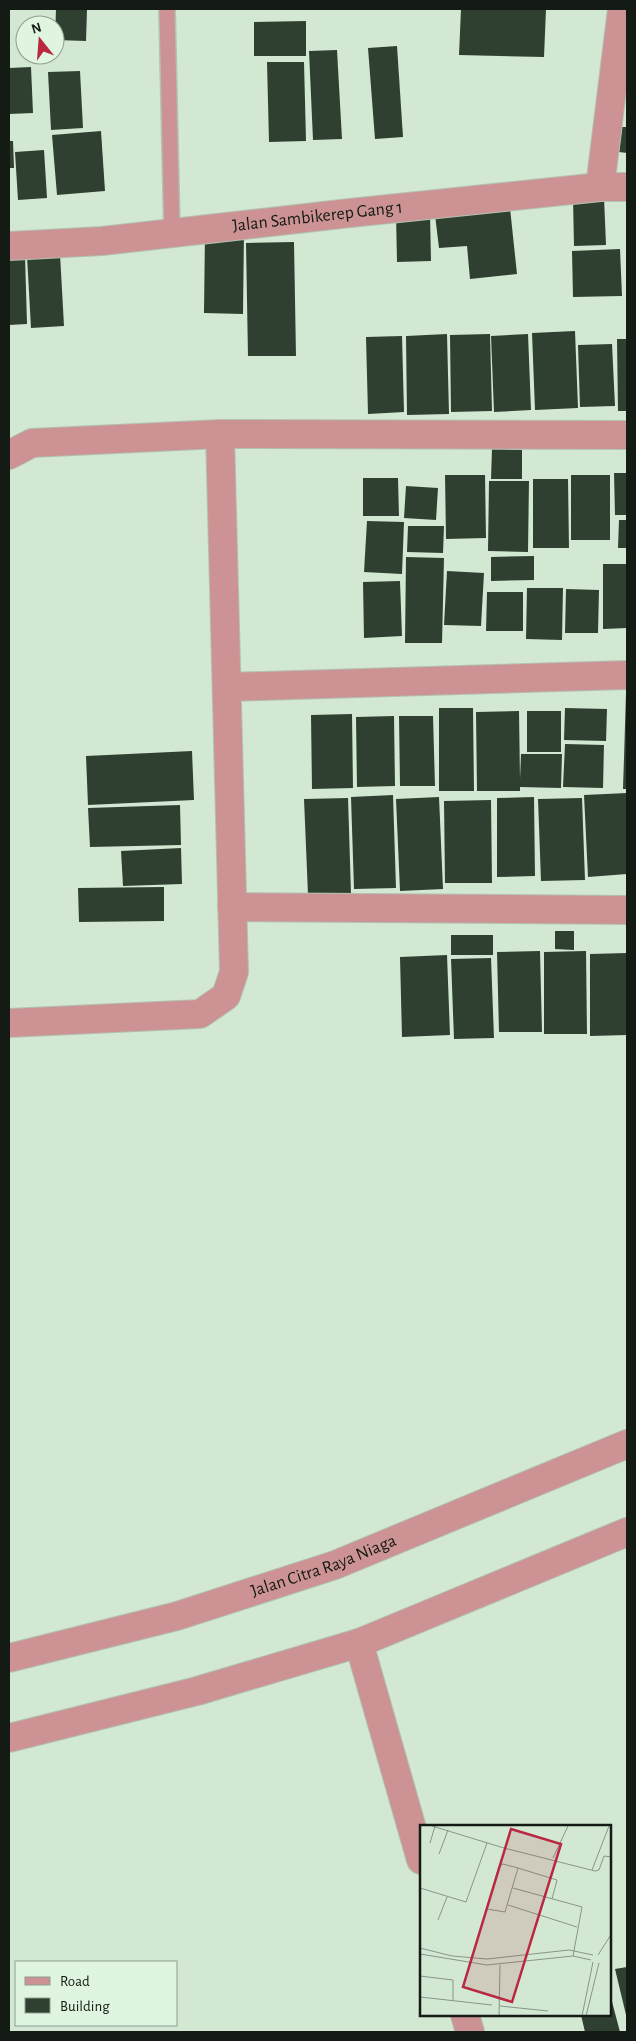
<svg xmlns="http://www.w3.org/2000/svg" width="636" height="2041" font-family="'Alegreya Sans',sans-serif">
<style>
.building{fill:#304030}
.lines{fill:none;stroke-linecap:round;stroke-linejoin:round}
.service-casing{stroke:#b1c3b1;stroke-width:18}
.minor-casing{stroke:#b1c3b1;stroke-width:30}
.tertiary-casing{stroke:#b1c3b1;stroke-width:30}
.service{stroke:#cd9394;stroke-width:15}
.minor{stroke:#cd9394;stroke-width:28}
.tertiary{stroke:#cd9394;stroke-width:28}
.labels{text-anchor:middle;dominant-baseline:central;stroke-width:5;stroke-linejoin:round;paint-order:stroke}
.street-label{font-size:18px;fill:#141b14;stroke:#e0f5e0}
.inset-road{fill:none;stroke:#879687;stroke-width:1}
.view{fill:#b92740;fill-opacity:0.15;stroke:#b92740;stroke-width:2.5}
.inset-edge{fill:none;stroke:#141b14;stroke-width:2.5}
</style>
<rect width="100%" height="100%" fill="#d3e8d3"/>
<g class="building">
<path d="M56,9H87L86,41L55,40Z"/>
<path d="M461,9H546L544,57L459,55Z"/>
<path d="M306,21V56H254V22Z"/>
<path d="M397,46L403,137L375,139L368,48Z"/>
<path d="M337,50L342,139L313,140L309,51Z"/>
<path d="M267,62H304L306,141L269,142Z"/>
<path d="M31,67L33,113L9,114V68Z"/>
<path d="M80,71L83,128L51,130L48,72Z"/>
<path d="M622,127H627V153L619,152Z"/>
<path d="M101,131L105,191L57,195L52,135Z"/>
<path d="M9,141H13L14,168H9Z"/>
<path d="M44,150L47,198L18,200L15,152Z"/>
<path d="M604,197L606,245L574,246L573,198Z"/>
<path d="M510,208L517,274L470,279L467,246L439,248L435,215Z"/>
<path d="M430,213L431,261L397,262L396,214Z"/>
<path d="M205,232H244L243,314L204,313Z"/>
<path d="M294,242L296,356H248L246,243Z"/>
<path d="M620,249L622,296L573,297L572,251Z"/>
<path d="M60,254L64,326L31,328L27,256Z"/>
<path d="M25,256L27,324L9,325V257Z"/>
<path d="M575,331L578,408L535,410L532,333Z"/>
<path d="M447,334L449,414L407,415L406,336Z"/>
<path d="M490,334L492,411L451,412L450,335Z"/>
<path d="M528,334L531,410L494,412L491,336Z"/>
<path d="M402,336L404,412L368,414L366,337Z"/>
<path d="M617,339H627V411H618Z"/>
<path d="M612,344L615,406L580,407L578,345Z"/>
<path d="M492,449L522,450V479H491Z"/>
<path d="M614,473H627V515H615Z"/>
<path d="M445,475H485L486,538L446,539Z"/>
<rect x="571" y="475" width="39" height="65"/>
<path d="M363,478H398L399,516H363Z"/>
<path d="M533,479H568L569,548H533Z"/>
<path d="M489,481H529L528,552L488,551Z"/>
<path d="M406,486L438,488L436,520L404,518Z"/>
<path d="M619,520H627V548H618Z"/>
<path d="M367,521L404,522L402,574L364,572Z"/>
<path d="M408,526H444L443,553L407,552Z"/>
<path d="M534,556V580L491,581V557Z"/>
<path d="M406,557L444,558L442,643H405Z"/>
<path d="M603,564H627V628L603,629Z"/>
<path d="M447,571L484,573L481,626L444,625Z"/>
<path d="M400,581L402,636L364,638L363,582Z"/>
<path d="M527,588H563L562,640L526,639Z"/>
<path d="M566,589L599,590L598,633H565Z"/>
<path d="M487,592H523V631H486Z"/>
<path d="M626,694H627V789H623Z"/>
<path d="M439,708H473L474,791H439Z"/>
<path d="M565,708L607,709L606,741L564,740Z"/>
<path d="M519,711L520,779L521,754H562L561,788L520,787V791H477L476,712Z"/>
<rect x="527" y="711" width="34" height="41"/>
<path d="M352,714L353,788L312,789L311,715Z"/>
<path d="M394,716L395,786L357,787L356,717Z"/>
<path d="M399,716H433L435,786H400Z"/>
<path d="M565,744L604,745L603,788L563,787Z"/>
<path d="M192,751L194,800L88,805L86,756Z"/>
<path d="M627,793V874L588,877L584,795Z"/>
<path d="M393,795L396,888L354,889L351,797Z"/>
<path d="M439,797L443,889L400,891L396,799Z"/>
<path d="M534,797L535,876L497,877V798Z"/>
<path d="M348,798L351,893L308,895L304,799Z"/>
<path d="M582,798L585,880L541,881L538,799Z"/>
<path d="M491,800L492,883H445L444,801Z"/>
<path d="M180,805L181,845L90,847L88,808Z"/>
<path d="M181,848L182,884L123,886L121,851Z"/>
<path d="M164,887V921L79,922L78,888Z"/>
<path d="M555,931H574V950L555,949Z"/>
<rect x="451" y="935" width="42" height="20"/>
<path d="M540,951L542,1032H499L497,952Z"/>
<path d="M586,951L587,1034H544V952Z"/>
<path d="M627,953V1035L590,1036V954Z"/>
<path d="M447,955L450,1035L402,1037L400,957Z"/>
<path d="M491,958L494,1038L454,1039L451,959Z"/>
<path d="M627,1967V2019L615,1969Z"/>
<path d="M610,1994L620,2032H585L581,2015H610Z"/>
</g>
<g class="lines">
<g class="service-casing">
<path id="service" d="M167,9L172,234"/>
</g>
<g class="minor-casing">
<g id="minor">
<path d="M600,187L622,9"/>
<path id="s1" d="M9,246L102,241L350,213L600,187H627"/>
<path d="M9,455L32,443L220,434L627,435"/>
<path d="M227,687L627,675"/>
<path d="M232,907L627,910"/>
<path d="M9,1023L200,1014L226,996L234,972L220,434"/>
</g>
</g>
<g class="tertiary-casing">
<g id="tertiary">
<path d="M359,1643L421,1860"/>
<path id="s2" d="M9,1658L177,1616L335,1565L627,1444"/>
<path d="M9,1738L197,1691L359,1643L627,1532"/>
<path d="M465,2015L470,2032"/>
</g>
</g>
<use href="#service" class="service"/>
<use href="#minor" class="minor"/>
<use href="#tertiary" class="tertiary"/>
</g>
<g class="labels">
<g class="street-label">
<text stroke="none"><textPath href="#s1" startOffset="310">Jalan Sambikerep Gang 1</textPath></text>
<text stroke="none"><textPath href="#s2" startOffset="328">Jalan Citra Raya Niaga</textPath></text>
</g>
</g>
<g transform="translate(420 1825)">
<rect width="191" height="191" fill="#d3e8d3"/>
<path class="inset-road" d="M12,1L84,23L175,46L179,45L184,31L192,32M10,18L15,1M19,29L28,5M133,33L148,1M98,43L85,87L67,84L79,41L83,39L98,43L137,55L132,74M172,45L189,1M0,63L46,77L67,18M93,63L162,82L153,131M88,80L157,102M18,95L27,72M0,123L32,131L67,134L149,125L173,130M0,129L67,140L153,131L171,135M178,130L192,108M0,151L33,155V175M0,172L72,180M80,181L128,186M79,191L80,140M162,191L173,137M166,191L179,138"/>
<path class="view" d="M91,4L141,19L92,177L43,162Z"/>
<rect width="191" height="191" class="inset-edge"/>
</g>
<rect width="636" height="2041" fill="none" stroke="#141b14" stroke-width="20"/>
<rect x="15" y="1961" width="162" height="65" fill="#e0f5e0" stroke="#8e9e8e"/>
<rect x="25" y="1977" width="25" height="8" fill="#cd9394" stroke="#8e9e8e"/>
<text x="60" y="1986" font-size="15" fill="#141b14">Road</text>
<rect x="25" y="1998" width="25" height="15" fill="#304030" stroke="#8e9e8e"/>
<text x="60" y="2011" font-size="15" fill="#141b14">Building</text>
<g transform="translate(40 40) rotate(343)"><circle r="24" fill="#e0f5e0" stroke="#8e9e8e"/>
<path d="M0-4L9 19L0 12L-9 19Z" fill="#b92740"/>
<text y="-8" font-size="14" font-weight="bold" text-anchor="middle" fill="#141b14">N</text>
</g>
</svg>
